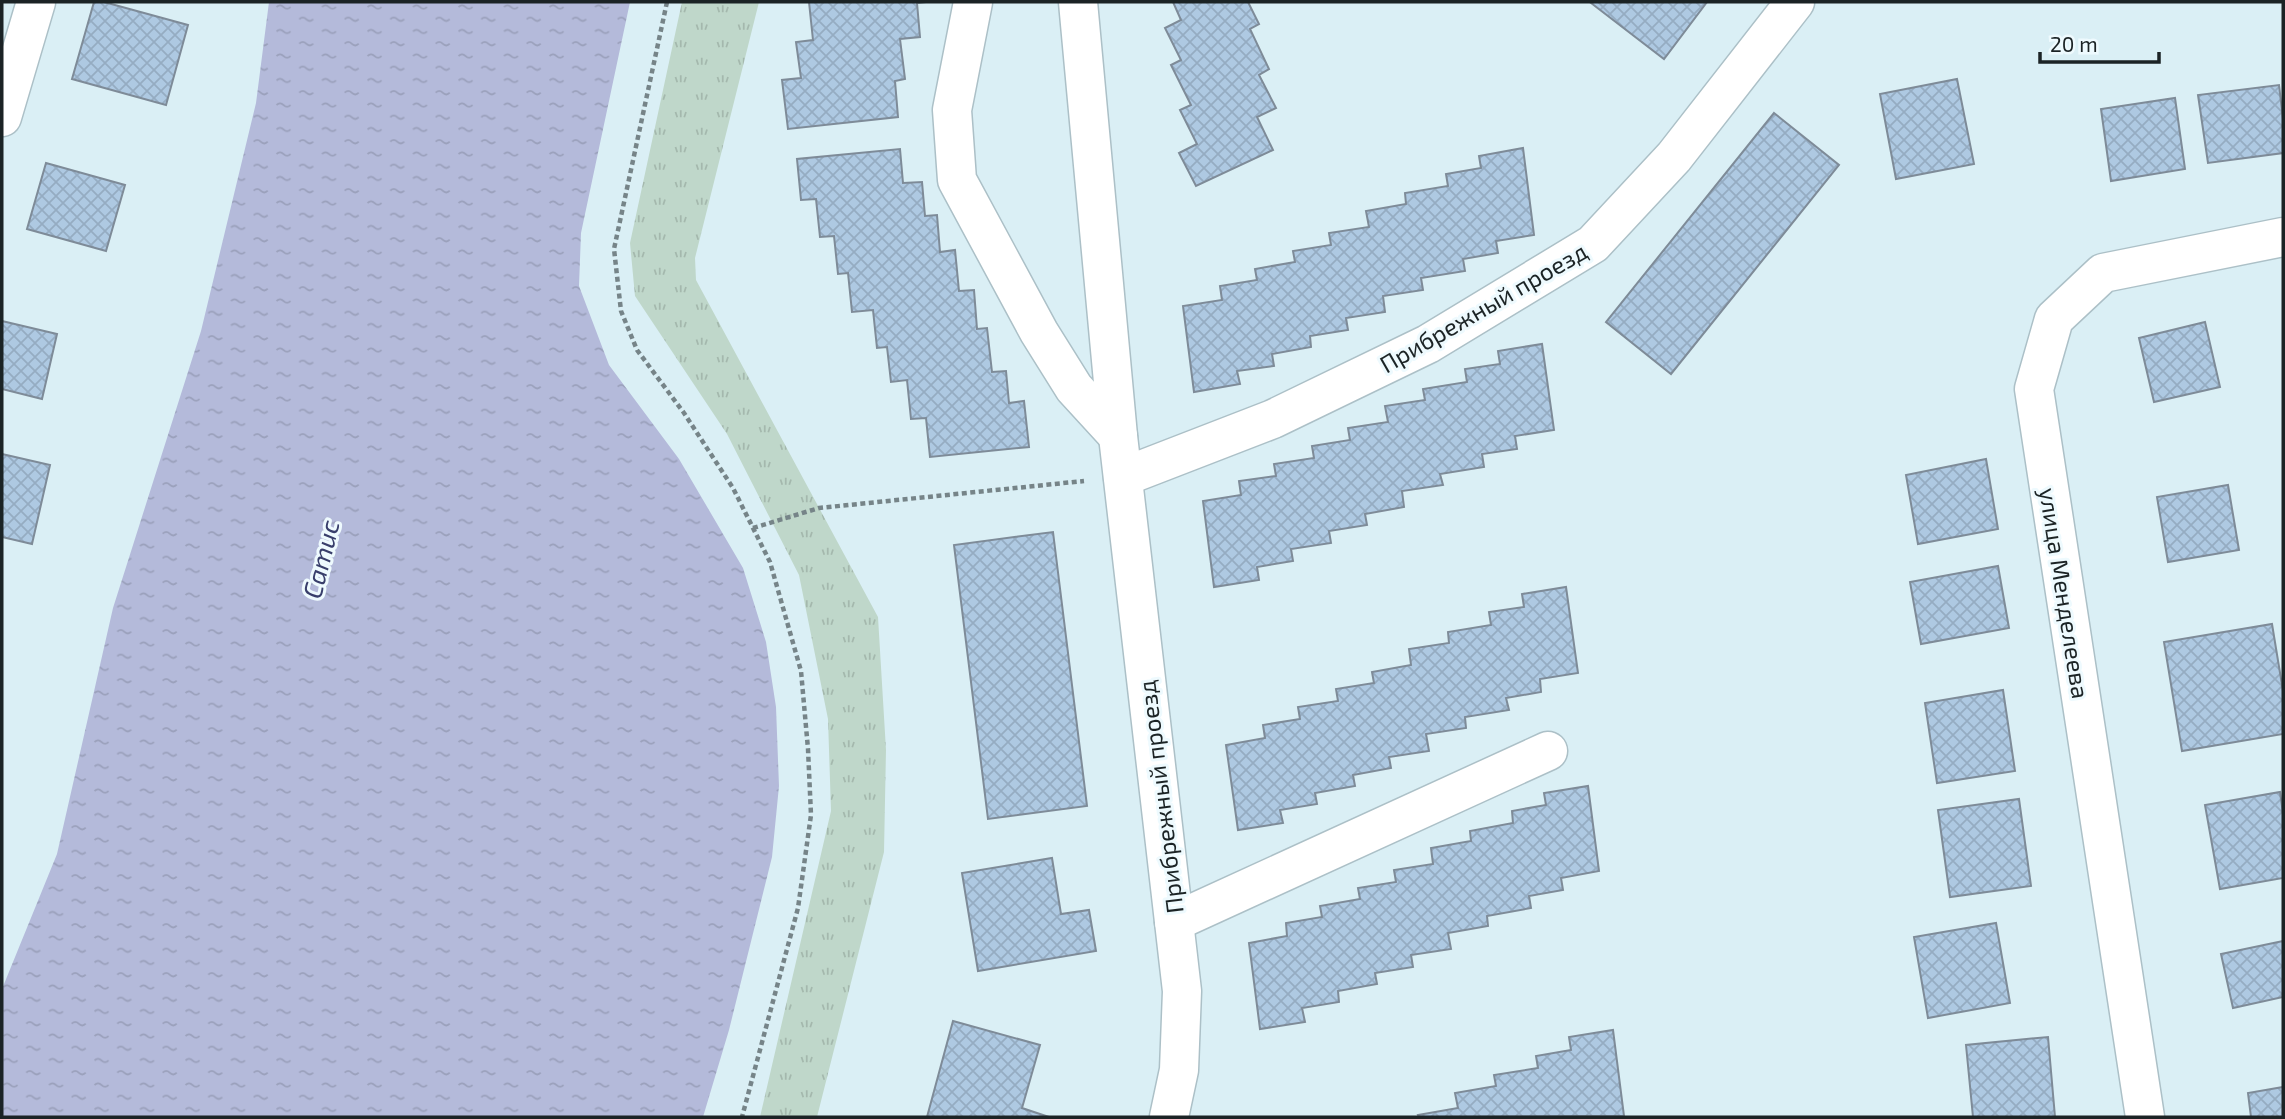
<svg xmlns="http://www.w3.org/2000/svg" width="2285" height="1119" font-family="'Exo 2',sans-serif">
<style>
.grass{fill:url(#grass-tufts)}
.water{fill:url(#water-ripples)}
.building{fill:url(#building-cross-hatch);stroke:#7e8b98;stroke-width:2}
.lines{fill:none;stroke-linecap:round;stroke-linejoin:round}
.minor-casing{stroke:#acc0c7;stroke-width:41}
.path{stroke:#768488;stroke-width:4.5;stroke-dasharray:5 3.5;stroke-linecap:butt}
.minor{stroke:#fff;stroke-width:38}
.labels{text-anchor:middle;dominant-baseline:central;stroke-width:6;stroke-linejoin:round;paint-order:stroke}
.street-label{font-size:24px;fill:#1b2325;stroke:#eefafe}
.water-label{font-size:26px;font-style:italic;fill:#383e6b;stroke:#eefafe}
</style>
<defs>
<pattern id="grass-tufts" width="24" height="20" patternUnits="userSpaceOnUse" patternTransform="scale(1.75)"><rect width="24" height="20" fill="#bfd7ca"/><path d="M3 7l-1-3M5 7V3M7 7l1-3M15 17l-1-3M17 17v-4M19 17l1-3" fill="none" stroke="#a4b8ad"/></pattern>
<pattern id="water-ripples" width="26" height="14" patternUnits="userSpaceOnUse" patternTransform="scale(1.75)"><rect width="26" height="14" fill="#b4bada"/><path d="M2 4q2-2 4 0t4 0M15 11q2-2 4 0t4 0" fill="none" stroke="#9aa0bb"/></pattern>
<pattern id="building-cross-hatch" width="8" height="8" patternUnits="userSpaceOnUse" patternTransform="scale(1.75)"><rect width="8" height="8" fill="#aec9e2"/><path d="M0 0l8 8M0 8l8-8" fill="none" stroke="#95acc2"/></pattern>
</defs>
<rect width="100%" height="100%" fill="#daeff5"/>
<path class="grass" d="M682,2H759L695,258L696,280L878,617L886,750L884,852L817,1117H760L831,811L828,719L799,575L727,434L635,296L630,243Z"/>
<path class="water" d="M269,2H630L581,233L579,286L609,365L679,459L743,568L766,642L776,707L779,786L772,857L729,1030L703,1117H2V989L57,854L113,608L201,331L256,103Z"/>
<g class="building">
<path d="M94,2H104L188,25L166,105L72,79Z"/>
<path d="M809,2H926L917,3L920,37L900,39L905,79L895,81L898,117L788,129L782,80L801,78L796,42L813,40Z"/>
<path d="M1173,2H1248L1259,24L1250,29L1269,69L1259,75L1276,108L1257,117L1273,150L1196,186L1179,153L1197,144L1180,110L1191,105L1171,65L1181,60L1165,28L1181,20Z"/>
<path d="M1593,2H1707L1664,59L1591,3Z"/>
<path d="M1957,79L1974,164L1896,179L1880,94Z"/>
<path d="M2279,85L2283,119V153L2208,163L2198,95Z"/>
<path d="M2175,98L2185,169L2111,181L2101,109Z"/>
<path d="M1774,113L1839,165L1671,374L1606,322Z"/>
<path d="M1523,148L1534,235L1496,241L1498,253L1463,259L1465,271L1421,278L1423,290L1383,296L1385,312L1346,318L1348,330L1310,336L1311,347L1272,354L1274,366L1237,371L1240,384L1194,392L1183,306L1222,300L1220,286L1257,280L1255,269L1295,262L1293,251L1331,245L1329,233L1369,227L1366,211L1406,204L1405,193L1448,186L1446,174L1481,168L1479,156Z"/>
<path d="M900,149L903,183L922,182L925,216L937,215L940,252L955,250L959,291L974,290L977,329L987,328L992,372L1006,371L1009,403L1024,401L1029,447L930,457L926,418L911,419L907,380L891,382L887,347L877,348L873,310L852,312L848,273L838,274L834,236L820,237L816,199L801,200L797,159Z"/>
<path d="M46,163L125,185L106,251L27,229Z"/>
<path d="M2,321L57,334L42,399L2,389Z"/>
<path d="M2205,322L2220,387L2154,402L2139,338Z"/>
<path d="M1542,344L1554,430L1515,436L1517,449L1482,454L1484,467L1440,474L1443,485L1402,491L1404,507L1365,514L1367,525L1329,531L1331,543L1291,549L1293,561L1257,567L1259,580L1214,587L1203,501L1241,495L1239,481L1276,476L1274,464L1314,458L1312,446L1350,440L1348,428L1388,422L1385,406L1425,400L1423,389L1467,382L1465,369L1500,364L1498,351Z"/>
<path d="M2,454L50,465L32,544L2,537Z"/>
<path d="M1986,459L1998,529L1918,544L1906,475Z"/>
<path d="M2228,485L2239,550L2168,562L2157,497Z"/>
<path d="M1053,532L1087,806L988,819L954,545Z"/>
<path d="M1998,566L2009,628L1921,644L1910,582Z"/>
<path d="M1566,587L1578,673L1540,679L1541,692L1506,698L1509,710L1465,717L1466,728L1426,734L1429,751L1389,757L1391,768L1353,775L1355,786L1315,793L1317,804L1280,810L1283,823L1238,830L1226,745L1265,738L1263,725L1300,719L1298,707L1338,701L1336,689L1374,683L1372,672L1411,665L1409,649L1449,643L1448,632L1491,625L1489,612L1524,607L1522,594Z"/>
<path d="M2272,624L2283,691V734L2182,751L2164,642Z"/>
<path d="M2003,690L2015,771L1937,783L1925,703Z"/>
<path d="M1588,786L1599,871L1561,878L1563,890L1529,896L1531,908L1487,916L1488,926L1448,933L1451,949L1411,955L1413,967L1375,973L1377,984L1338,991L1339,1002L1302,1008L1305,1022L1260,1029L1249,943L1287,936L1286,923L1322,917L1320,906L1360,899L1358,888L1396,882L1394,870L1433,864L1431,848L1471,841L1470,831L1513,823L1512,811L1546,805L1544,793Z"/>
<path d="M2280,792L2283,813V878L2220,889L2205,805Z"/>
<path d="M2019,799L2031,886L1950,897L1938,810Z"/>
<path d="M1052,858L1061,914L1089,910L1096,951L978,971L962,873Z"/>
<path d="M1996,923L2010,1003L1928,1018L1914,937Z"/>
<path d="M2283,941V997L2233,1008L2221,954Z"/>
<path d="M953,1021L1040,1045L1022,1108L1049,1117H927Z"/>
<path d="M1613,1030L1624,1116L1419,1117L1418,1115L1458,1108L1455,1093L1496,1086L1494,1075L1538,1068L1536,1056L1571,1050L1569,1037Z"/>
<path d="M2048,1037L2055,1117H1973L1966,1045Z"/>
<path d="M2283,1087V1117H2251L2248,1093Z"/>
</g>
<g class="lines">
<g class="minor-casing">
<g id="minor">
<path d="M973,2L952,110L957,180L1039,332L1074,388L1118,436"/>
<path d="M1078,2L1118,436L1182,991L1179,1070L1169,1117"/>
<path d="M2,117L36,2"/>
<path d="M1123,477L1273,419L1428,344L1593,244L1674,157L1795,2"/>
<path d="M1174,922L1548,751"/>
<path d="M2145,1117L2034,389L2054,319L2103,273L2283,237"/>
</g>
</g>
<g class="path">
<path d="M667,2L614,249L621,311L637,350L684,413L733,488L770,562L801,671L808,749L811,815L798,908L742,1117"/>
<path d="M753,528L819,508L1084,481"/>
</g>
<use href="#minor" class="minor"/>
</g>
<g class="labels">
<g class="street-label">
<text transform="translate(1483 307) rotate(-30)">Прибрежный проезд</text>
<text transform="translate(2065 593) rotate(81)">улица Менделеева</text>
<text transform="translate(1160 797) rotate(-97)">Прибрежный проезд</text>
</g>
<g class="water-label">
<text transform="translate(320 559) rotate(-76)">Сатис</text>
</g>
</g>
<rect width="2285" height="1119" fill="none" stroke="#1b2325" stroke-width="7"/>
<path d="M2040 52v10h119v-10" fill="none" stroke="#1b2325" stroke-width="3.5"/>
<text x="2050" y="52" font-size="21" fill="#1b2325" stroke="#eefafe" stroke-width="5" paint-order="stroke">20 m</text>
</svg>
